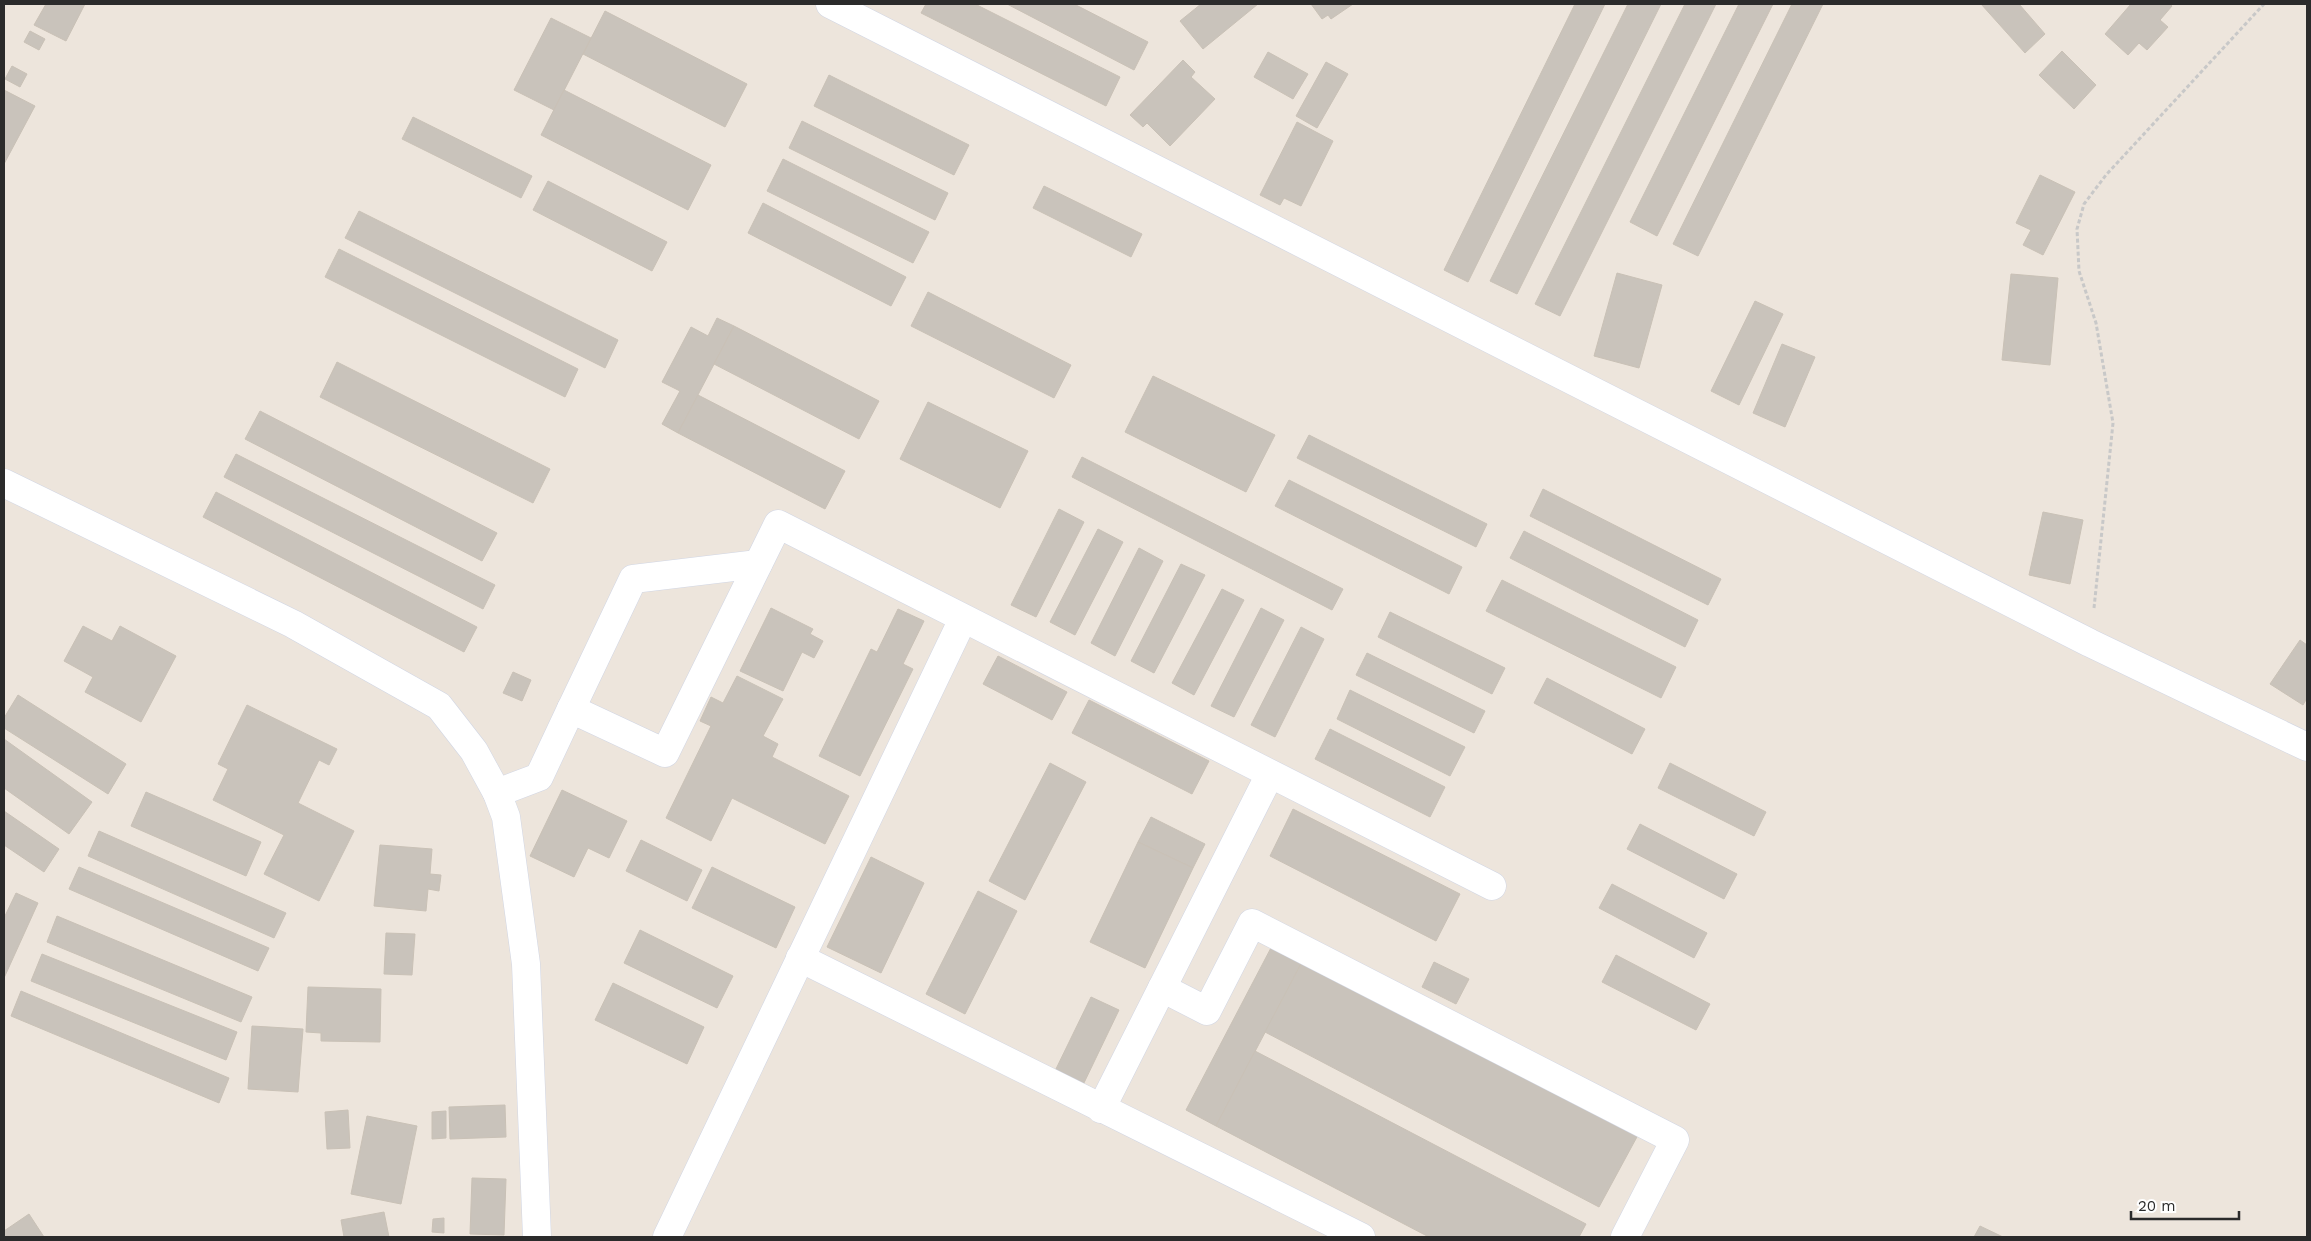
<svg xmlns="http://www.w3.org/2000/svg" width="2311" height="1241" font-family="'Work Sans',sans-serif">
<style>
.building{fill:#c9c3bb;stroke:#c9c1b6}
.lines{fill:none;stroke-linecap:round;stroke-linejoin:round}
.minor-casing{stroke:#d1d6e4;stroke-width:29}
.path{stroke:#c8c8c8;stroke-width:3;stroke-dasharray:4 2.5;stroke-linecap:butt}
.minor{stroke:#fff;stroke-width:28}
</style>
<rect width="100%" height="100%" fill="#ede5dc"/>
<g class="building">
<path d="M46,4H85L66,41L34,25Z"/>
<path d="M926,4H975L1120,77L1106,106L921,13Z"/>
<path d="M1007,4H1074L1148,42L1134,70Z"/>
<path d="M1201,4H1258L1203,49L1180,21Z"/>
<path d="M1311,4H1353L1331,19L1328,15L1322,19Z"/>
<path d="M1575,4H1605L1468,282L1444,270Z"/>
<path d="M1628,4H1661L1517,294L1490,281Z"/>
<path d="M1685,4H1716L1560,316L1535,304Z"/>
<path d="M1739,4H1773L1657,236L1630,222Z"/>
<path d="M1792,4H1823L1698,256L1673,244Z"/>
<path d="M1981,4H2019L2045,34L2025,53Z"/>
<path d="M2131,4H2170L2172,6L2160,20L2168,27L2147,50L2139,43L2128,55L2105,34Z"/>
<path d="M605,11L747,84L725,127L583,54Z"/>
<path d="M551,18L591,38L554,110L514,90Z"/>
<path d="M30,31L45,39L39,50L24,42Z"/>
<path d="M2062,51L2096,85L2074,109L2039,75Z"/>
<path d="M1268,52L1308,74L1293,99L1254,77Z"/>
<path d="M1183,60L1195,72L1191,77L1215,99L1170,146L1147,123L1143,127L1130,115Z"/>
<path d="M1326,62L1348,74L1317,128L1296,116Z"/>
<path d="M12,66L27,74L20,87L5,79Z"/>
<path d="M829,75L969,145L954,175L814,106Z"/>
<path d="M4,90L35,106L4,164Z"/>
<path d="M564,90L711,165L688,210L541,135Z"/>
<path d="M413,117L532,176L521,198L402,139Z"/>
<path d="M802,121L948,193L935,220L789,148Z"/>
<path d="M1297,122L1333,141L1301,206L1284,198L1280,205L1260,195Z"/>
<path d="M783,159L929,232L913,263L767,191Z"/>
<path d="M2040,175L2075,192L2043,255L2023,245L2031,230L2016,223Z"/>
<path d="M548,181L667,242L652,271L533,210Z"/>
<path d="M1044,186L1142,234L1131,257L1033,208Z"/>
<path d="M763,203L906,277L891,306L748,233Z"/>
<path d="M359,211L618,340L605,368L345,238Z"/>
<path d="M339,249L578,369L565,397L325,277Z"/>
<path d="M1617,273L1662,285L1639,368L1594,356Z"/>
<path d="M2011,274L2058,278L2050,365L2002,360Z"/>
<path d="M928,292L1071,365L1054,398L911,326Z"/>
<path d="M1755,301L1783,314L1739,405L1711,391Z"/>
<path d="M717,318L734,326L678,433L662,424L680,391L662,382L691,327L708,336Z"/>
<path d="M734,326L879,401L859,439L714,364Z"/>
<path d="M1782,344L1815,357L1785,427L1753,413Z"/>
<path d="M337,362L550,469L533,503L320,397Z"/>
<path d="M1153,376L1275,435L1246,492L1125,432Z"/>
<path d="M698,395L845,471L825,509L678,433Z"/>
<path d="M928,402L1028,451L1000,508L900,459Z"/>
<path d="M260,411L497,533L482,561L245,439Z"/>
<path d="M1309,435L1487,524L1476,547L1297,458Z"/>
<path d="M236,454L495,585L483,609L224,477Z"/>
<path d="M1082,457L1343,589L1332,610L1072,477Z"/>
<path d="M1289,480L1462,567L1449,594L1275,506Z"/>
<path d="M1543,489L1721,579L1708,605L1530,516Z"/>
<path d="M216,492L477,627L464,652L203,517Z"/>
<path d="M1059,509L1084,522L1036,617L1011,605Z"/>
<path d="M2043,512L2083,520L2070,584L2029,575Z"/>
<path d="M1098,529L1123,542L1075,635L1050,622Z"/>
<path d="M1524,531L1698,620L1685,647L1510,558Z"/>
<path d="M1139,548L1163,561L1115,656L1091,643Z"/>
<path d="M1181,564L1205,575L1154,673L1131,661Z"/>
<path d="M1502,580L1676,667L1661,698L1486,611Z"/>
<path d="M1222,589L1244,600L1194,695L1172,683Z"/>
<path d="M771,608L813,629L810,634L823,641L814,658L802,652L783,691L740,671Z"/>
<path d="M1261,608L1284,620L1234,717L1211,706Z"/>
<path d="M898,609L924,621L903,664L913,669L860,776L819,756L871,649L877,652Z"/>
<path d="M1390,612L1505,668L1492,694L1378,637Z"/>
<path d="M83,626L112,641L120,626L176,656L141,722L85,692L93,677L64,661Z"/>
<path d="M1301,627L1324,639L1275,737L1251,725Z"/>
<path d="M2300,640L2307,645V698L2303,705L2270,684Z"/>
<path d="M1367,653L1485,711L1474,733L1356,675Z"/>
<path d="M998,656L1067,692L1052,720L983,684Z"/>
<path d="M513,672L531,680L522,701L503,693Z"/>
<path d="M737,676L783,699L763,736L778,744L772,757L849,796L825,844L732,798L711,841L666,818L711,726L700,721L711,697L723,703Z"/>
<path d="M1547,678L1645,729L1632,754L1534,703Z"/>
<path d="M1350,690L1465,747L1450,776L1337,719Z"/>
<path d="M18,695L126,764L108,794L4,728V718Z"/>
<path d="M1089,700L1209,761L1192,794L1072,733Z"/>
<path d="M247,705L337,749L329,765L319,760L298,803L354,831L319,901L264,874L284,835L213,800L228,769L218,764Z"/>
<path d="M1330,729L1445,787L1430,817L1315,759Z"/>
<path d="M4,739L92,802L69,834L4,788Z"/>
<path d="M1050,763L1086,782L1025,900L989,881Z"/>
<path d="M1670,763L1766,812L1754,836L1658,788Z"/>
<path d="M562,790L627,821L609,858L588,848L574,877L530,856Z"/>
<path d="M146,792L261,842L246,876L131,826Z"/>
<path d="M1293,809L1460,894L1436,941L1270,856Z"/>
<path d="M4,811L59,849L44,872L4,845Z"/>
<path d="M1151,817L1205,844L1193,868L1138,842Z"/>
<path d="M1640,824L1737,874L1724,899L1627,849Z"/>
<path d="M99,831L286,913L274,938L88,856Z"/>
<path d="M641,840L702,870L687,901L626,871Z"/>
<path d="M1138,842L1193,868L1145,968L1090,942Z"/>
<path d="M380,845L432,849L430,874L441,875L439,891L428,889L426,911L374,906Z"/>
<path d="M871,857L924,883L881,973L827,947Z"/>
<path d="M79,867L269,948L258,971L69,889Z"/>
<path d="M712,867L795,907L776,948L692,908Z"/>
<path d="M1612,884L1707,933L1694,958L1599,908Z"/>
<path d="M978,891L1017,911L965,1014L926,994Z"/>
<path d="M16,893L38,903L4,978V918Z"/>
<path d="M57,916L252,997L241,1022L47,942Z"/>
<path d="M640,930L733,976L717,1008L624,963Z"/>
<path d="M386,933L415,934L412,975L384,974Z"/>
<path d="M1273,944L1303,960L1216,1126L1186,1110Z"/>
<path d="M42,954L237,1032L226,1060L31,981Z"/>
<path d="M1616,955L1710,1004L1696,1030L1602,982Z"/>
<path d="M1303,960L1638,1135L1599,1207L1265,1032Z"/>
<path d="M1434,962L1469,979L1456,1004L1422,987Z"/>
<path d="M613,983L704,1027L687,1064L595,1020Z"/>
<path d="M308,987L381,989L380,1042L321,1041V1033L306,1032Z"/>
<path d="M21,991L229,1078L219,1103L11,1016Z"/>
<path d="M1091,997L1119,1010L1082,1087L1054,1073Z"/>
<path d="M252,1026L303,1029L298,1092L248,1089Z"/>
<path d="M1255,1051L1586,1224L1579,1237H1429L1216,1126Z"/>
<path d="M505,1105L506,1137L450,1139L449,1107Z"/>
<path d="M348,1110L350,1148L327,1149L325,1112Z"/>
<path d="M446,1111V1138L432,1139V1112Z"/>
<path d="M367,1116L417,1126L401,1204L351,1194Z"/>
<path d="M472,1178L506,1179L504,1235L470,1234Z"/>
<path d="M384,1212L389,1237H344L341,1220Z"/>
<path d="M29,1214L44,1237H4V1231Z"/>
<path d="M444,1218V1233L432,1232L433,1219Z"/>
<path d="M1980,1226L2003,1237H1974Z"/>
</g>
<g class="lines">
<g class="minor-casing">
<g id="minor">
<path d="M830,4L2090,643L2307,747"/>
<path d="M4,483L293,624L439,706L474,751L497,793L506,817L526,964L537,1237"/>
<path d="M571,709L633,579L758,564"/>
<path d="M497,793L539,777L571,709L665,753L778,524L1492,886"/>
<path d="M800,958L1361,1237"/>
<path d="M1162,988L1207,1011L1252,923L1675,1140L1625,1237"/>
<path d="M1101,1109L1270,774"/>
<path d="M667,1237L963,619"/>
</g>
</g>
<path class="path" d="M2094,608L2113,423L2096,323L2079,271L2077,229L2084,204L2106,175L2264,4"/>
<use href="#minor" class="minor"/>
</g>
<rect width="2311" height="1241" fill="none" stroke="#2b2b2b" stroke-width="10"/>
<path d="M2131 1211v8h108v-8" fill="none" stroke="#2b2b2b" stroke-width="2.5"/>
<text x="2138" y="1211" font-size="15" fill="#2b2b2b" stroke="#ffffff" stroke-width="4" paint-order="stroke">20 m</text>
</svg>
